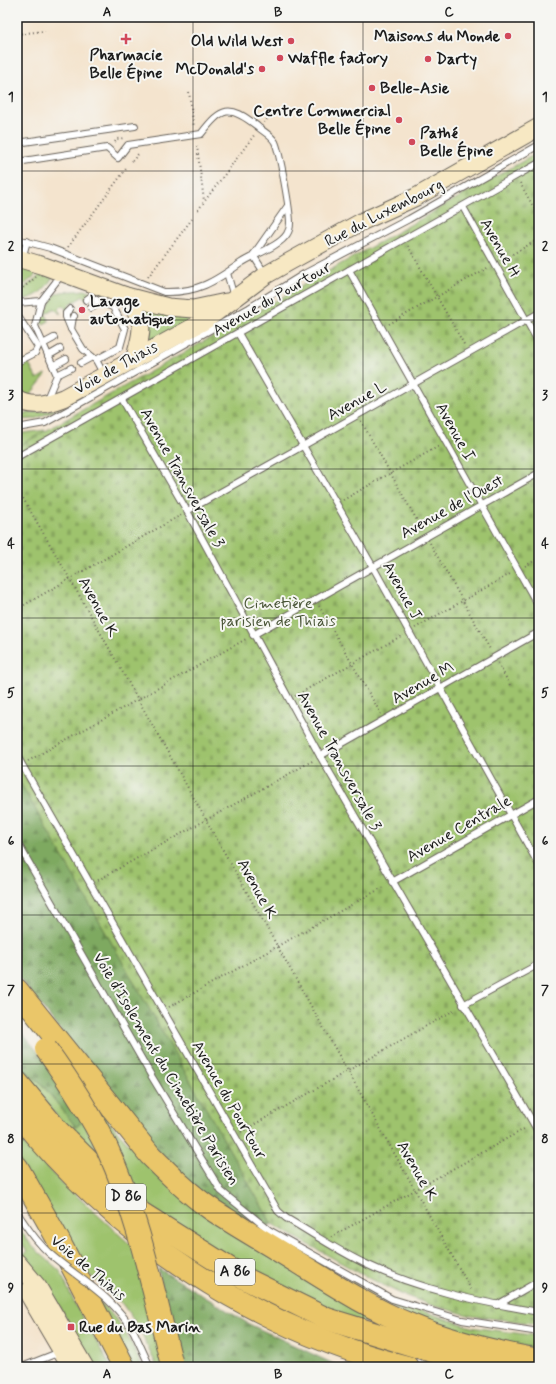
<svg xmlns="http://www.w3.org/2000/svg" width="556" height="1384" font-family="Mynerve,sans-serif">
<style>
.grass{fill:#9ec36d;stroke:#5d7044}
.forest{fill:url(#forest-firs);stroke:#4d623e}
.cemetery{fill:url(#cemetery-stones);stroke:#5d7044}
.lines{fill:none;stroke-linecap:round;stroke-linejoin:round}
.lane-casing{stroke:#68625a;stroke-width:8}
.secondary-casing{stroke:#68625a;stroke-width:19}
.highway-casing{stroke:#68625a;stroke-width:24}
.path{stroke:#68625a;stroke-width:2;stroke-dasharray:1 3;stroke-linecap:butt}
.lane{stroke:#fff;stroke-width:6}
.secondary{stroke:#f7e8c3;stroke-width:17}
.highway{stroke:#eac669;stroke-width:22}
.lane-bridge-casing{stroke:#68625a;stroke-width:8;stroke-linecap:butt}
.highway-bridge-casing{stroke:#68625a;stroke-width:24;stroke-linecap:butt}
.lane-bridge{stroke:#fff;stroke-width:6}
.highway-bridge{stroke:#eac669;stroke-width:22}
.grid{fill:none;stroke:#1c1c1c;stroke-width:1;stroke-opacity:0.55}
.poi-dot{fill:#d1495b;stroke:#f6f6f2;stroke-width:1.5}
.labels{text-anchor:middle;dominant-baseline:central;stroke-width:4;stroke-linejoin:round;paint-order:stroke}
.shield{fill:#f6f6f2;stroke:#5d5d5c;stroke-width:1}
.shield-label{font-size:15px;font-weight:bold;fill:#1c1c1c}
.poi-label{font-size:16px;font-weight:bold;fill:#1c1c1c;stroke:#f6f6f2;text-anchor:start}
.street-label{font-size:16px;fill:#1c1c1c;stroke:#f6f6f2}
.park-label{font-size:16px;fill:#4a5638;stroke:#f6f6f2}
.neatline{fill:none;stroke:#1c1c1c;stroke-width:1.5}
.grid-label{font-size:13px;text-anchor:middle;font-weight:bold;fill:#1c1c1c}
</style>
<defs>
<pattern id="forest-firs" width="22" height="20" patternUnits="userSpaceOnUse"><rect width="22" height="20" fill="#7ea960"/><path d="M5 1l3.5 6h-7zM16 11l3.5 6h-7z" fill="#66894e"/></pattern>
<pattern id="cemetery-stones" width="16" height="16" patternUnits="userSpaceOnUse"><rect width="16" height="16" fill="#9ec36d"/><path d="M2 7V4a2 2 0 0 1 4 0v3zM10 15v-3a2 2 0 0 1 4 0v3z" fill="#88a75e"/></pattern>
</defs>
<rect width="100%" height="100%" fill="#f6f6f2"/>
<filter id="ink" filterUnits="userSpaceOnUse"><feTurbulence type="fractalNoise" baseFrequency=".025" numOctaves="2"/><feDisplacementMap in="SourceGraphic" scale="8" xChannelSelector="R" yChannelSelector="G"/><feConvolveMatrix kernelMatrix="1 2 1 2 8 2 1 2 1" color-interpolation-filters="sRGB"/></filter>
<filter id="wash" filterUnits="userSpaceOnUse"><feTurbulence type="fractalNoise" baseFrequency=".012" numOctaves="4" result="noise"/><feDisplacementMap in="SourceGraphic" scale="16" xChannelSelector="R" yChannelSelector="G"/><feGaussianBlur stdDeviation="0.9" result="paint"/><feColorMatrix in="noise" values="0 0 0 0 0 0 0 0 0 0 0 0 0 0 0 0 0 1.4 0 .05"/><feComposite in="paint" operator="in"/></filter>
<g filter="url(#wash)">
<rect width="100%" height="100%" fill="#f4e4ce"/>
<g class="grass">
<path d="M17,265L39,272L17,291Z"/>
<path d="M42,273L53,277C43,292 36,299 17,300V294Z"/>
<path d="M85,290L98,295V297L86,299L84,296L68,305L70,308L66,310L64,305L59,308L60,314L55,308L46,314L49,321L43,324L40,322L54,295L61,292Z"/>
<path d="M142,305L201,317L145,348Z"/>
<path d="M27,360L37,379L45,374L46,375L29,396L17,392V365Z"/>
<path d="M62,407L35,419L17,420V414L47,411Z"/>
<path d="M45,430L46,431L17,447V434Z"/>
<path d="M17,1064L40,1082L76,1127L83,1121L101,1157L83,1143L60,1120Z"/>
<path d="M92,1103L139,1155L419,1332L357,1321L270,1283L180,1229L138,1197Z"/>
<path d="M17,1137L57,1178L133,1247L167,1367H157L140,1329L123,1305L106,1288L81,1269L17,1157Z"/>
<path d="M17,1226L33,1247L60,1271L75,1304L111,1367H94L55,1299L23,1255L27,1252L17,1235Z"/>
<path d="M326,1267L377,1296L471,1327L539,1336V1349L469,1336L408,1317Z"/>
<path d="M94,1297C119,1318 130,1338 142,1367H131Z"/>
</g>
<g class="forest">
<path d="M17,777L272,1224L259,1232L214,1205L150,1143L17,975Z"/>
<path d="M17,1027L56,1073L83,1121L76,1127L40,1082L17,1064Z"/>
<path d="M158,1268L249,1324L340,1367H182L170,1325Z"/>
</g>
<path class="cemetery" d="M539,152V1324L472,1316L434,1306L401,1294L361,1274L272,1224L17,777V447Z"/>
</g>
<g filter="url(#ink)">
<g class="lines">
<g class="lane-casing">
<g id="lane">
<path d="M17,143L135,126"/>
<path d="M17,162L107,148L118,158L128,145L201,134C222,107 229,104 257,126C262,131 271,135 275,142C280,153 290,210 290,223C290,226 289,231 287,234C280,246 253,255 241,263C214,282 197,293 164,292L50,248L17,239"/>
<path d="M463,207L539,343"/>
<path d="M254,254L287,207"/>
<path d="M253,255L265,274"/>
<path d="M22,259L27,241"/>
<path d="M349,270L539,607"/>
<path d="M227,273L234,297"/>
<path d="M86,300L90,297L101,302"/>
<path d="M41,301L35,326L57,375"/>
<path d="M17,303L41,301L62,274"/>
<path d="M91,308L101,302L113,307L125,329L120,347L96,360"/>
<path d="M70,309L66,313V317L71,329L83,349L96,360L104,375"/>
<path d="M17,315L38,347L35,353L17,362"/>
<path d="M71,329L73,317L74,316"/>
<path d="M238,333L373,567L539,865"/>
<path d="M43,344L54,338"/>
<path d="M48,356L60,349"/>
<path d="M81,363L92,357"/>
<path d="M53,366L66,359"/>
<path d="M122,399L187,511L320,756L539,1133"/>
<path d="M46,401L57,375L71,368"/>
<path d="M17,428L45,423L249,308L304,274L409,219L539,145"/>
<path d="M17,457L539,163"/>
<path d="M187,511L539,313"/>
<path d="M253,635L539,473"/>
<path d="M17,756L278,1211L286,1218C312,1233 338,1251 366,1264C420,1290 480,1302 539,1312"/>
<path d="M320,756L539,632"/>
<path d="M17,842L152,1077L221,1191L269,1230L392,1299L462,1320L539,1332"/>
<path d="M392,882L539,799"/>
<path d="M463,1005L539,964"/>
<path d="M17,1212L22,1220"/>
<path d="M497,1305L539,1281"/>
<path d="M134,1332L150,1367"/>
<path d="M22,1367L60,1352"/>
</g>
</g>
<g class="secondary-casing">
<g id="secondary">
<path d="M17,258L44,266L126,296L168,307L193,309L226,302"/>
<path d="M126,296C146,322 143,330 134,360"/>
<path d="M17,399C32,408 47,404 63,398L206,320L266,275L287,263L363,221L416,197L539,127"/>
<path d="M17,1262L38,1287L85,1367"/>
<path d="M27,1292L71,1367"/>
</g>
</g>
<g class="highway-casing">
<g id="highway">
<path d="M17,990L150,1155C169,1174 189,1194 211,1209C235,1225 260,1239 284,1254C325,1279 366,1307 411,1325C452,1342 495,1352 539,1360"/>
<path d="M17,1082L57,1130L141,1213L246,1279L327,1319L438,1353L486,1364"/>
<path d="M17,1113C116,1236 253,1328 407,1367"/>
<path d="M17,1167L60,1243L124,1367"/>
</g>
</g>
<g class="path">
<path d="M17,34L45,31"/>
<path d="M189,92L194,127"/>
<path d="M264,123L271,114"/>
<path d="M115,142L117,139L124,138"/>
<path d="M197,146L204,201"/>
<path d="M132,161L140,152"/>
<path d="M520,183L539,217"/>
<path d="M198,210L255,134"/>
<path d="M408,246L465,346"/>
<path d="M68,247L126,169"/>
<path d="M502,260L539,239"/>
<path d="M148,277L192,219"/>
<path d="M17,293L36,277"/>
<path d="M389,324L489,267"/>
<path d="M361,421L423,531"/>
<path d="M17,488L70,579L472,1291"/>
<path d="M343,500L439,446"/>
<path d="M430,543L491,651"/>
<path d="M525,566L539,558"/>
<path d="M319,606L381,714"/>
<path d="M17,609L181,515"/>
<path d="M415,628L512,573"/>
<path d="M498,663L511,687"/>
<path d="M295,696L403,635"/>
<path d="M28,761L246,639"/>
<path d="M98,880L314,760"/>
<path d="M169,1007L385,886"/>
<path d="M241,1132L456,1009"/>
<path d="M331,1237L526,1128"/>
</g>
<use href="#lane" class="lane"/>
<use href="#secondary" class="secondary"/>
<use href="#highway" class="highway"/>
<g class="lane-bridge-casing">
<path id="lane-bridge" d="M22,1220C30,1232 39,1244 49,1253C82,1282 110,1293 134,1332"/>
</g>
<g class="highway-bridge-casing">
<path id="highway-bridge" d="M46,1049C69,1081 90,1113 107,1148C138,1215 153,1289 171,1361"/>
</g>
<use href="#lane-bridge" class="lane-bridge"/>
<use href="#highway-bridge" class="highway-bridge"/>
</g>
</g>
<path class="grid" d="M193,17V1367M363,17V1367M17,171H539M17,320H539M17,469H539M17,618H539M17,766H539M17,915H539M17,1064H539M17,1213H539"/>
<g class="poi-dot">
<circle cx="508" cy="36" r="4"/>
<path d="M124 33h4v4h4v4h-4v4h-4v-4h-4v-4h4z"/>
<circle cx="291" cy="41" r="4"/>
<circle cx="280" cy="58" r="4"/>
<circle cx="428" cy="59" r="4"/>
<circle cx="262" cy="69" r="4"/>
<circle cx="372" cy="88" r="4"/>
<circle cx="399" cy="120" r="4"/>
<circle cx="412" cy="142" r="4"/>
<circle cx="82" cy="310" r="4"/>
<rect x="67" y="1323" width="8" height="8" rx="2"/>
</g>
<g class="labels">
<g class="shield">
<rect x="106" y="1184" width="40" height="26" rx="3"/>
<rect x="215" y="1259" width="40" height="26" rx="3"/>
</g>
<g class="shield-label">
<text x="126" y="1197">D 86</text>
<text x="235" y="1272">A 86</text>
</g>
<g class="poi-label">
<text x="500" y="36" text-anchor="end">Maisons du Monde</text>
<text x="283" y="41" text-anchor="end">Old Wild West</text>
<text x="126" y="55" text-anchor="middle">Pharmacie<tspan x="126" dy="18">Belle Épine</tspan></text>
<text x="288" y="58">Waffle factory</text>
<text x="436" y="59">Darty</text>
<text x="254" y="69" text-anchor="end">McDonald's</text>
<text x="380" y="88">Belle-Asie</text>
<text x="391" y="111" text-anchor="end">Centre Commercial<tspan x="391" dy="18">Belle Épine</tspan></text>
<text x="420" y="133">Pathé<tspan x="420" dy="18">Belle Épine</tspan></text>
<text x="90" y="301">Lavage<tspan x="90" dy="18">automatique</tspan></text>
<text x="79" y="1327">Rue du Bas Marin</text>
</g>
<g class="street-label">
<text transform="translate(384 213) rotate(-27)">Rue du Luxembourg</text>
<text transform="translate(500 248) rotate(60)">Avenue H</text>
<text transform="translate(272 299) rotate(-30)">Avenue du Pourtour</text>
<text transform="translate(116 368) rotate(-29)">Voie de Thiais</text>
<text transform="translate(357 401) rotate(-29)">Avenue L</text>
<text transform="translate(455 432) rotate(61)">Avenue I</text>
<text transform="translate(182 478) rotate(61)">Avenue Transversale 3</text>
<text transform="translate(452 507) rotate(-29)">Avenue de l'Ouest</text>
<text transform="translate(402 591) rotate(61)">Avenue J</text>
<text transform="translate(98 607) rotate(61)">Avenue K</text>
<text transform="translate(423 683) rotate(-30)">Avenue M</text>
<text transform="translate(339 761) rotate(61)">Avenue Transversale 3</text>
<text transform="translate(459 829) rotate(-30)">Avenue Centrale</text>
<text transform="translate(257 889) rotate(61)">Avenue K</text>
<text transform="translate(166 1069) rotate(59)">Voie d'Isolement du Cimetière Parisien</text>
<text transform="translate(229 1100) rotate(60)">Avenue du Pourtour</text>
<text transform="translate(417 1171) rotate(60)">Avenue K</text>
<text transform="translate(88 1268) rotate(40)">Voie de Thiais</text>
</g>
<g class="park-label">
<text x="278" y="603">Cimetière<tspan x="278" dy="18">parisien de Thiais</tspan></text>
</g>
</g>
<rect width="556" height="1384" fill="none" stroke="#f6f6f2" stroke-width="44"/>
<rect x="22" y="22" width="512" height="1340" class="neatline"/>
<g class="grid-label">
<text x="107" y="16">A</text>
<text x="278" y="16">B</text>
<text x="449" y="16">C</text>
<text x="11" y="101">1</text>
<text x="545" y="101">1</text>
<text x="11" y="250">2</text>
<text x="545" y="250">2</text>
<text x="11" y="399">3</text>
<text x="545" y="399">3</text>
<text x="11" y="548">4</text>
<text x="545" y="548">4</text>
<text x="11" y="697">5</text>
<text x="545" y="697">5</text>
<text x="11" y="845">6</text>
<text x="545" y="845">6</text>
<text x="11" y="994">7</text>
<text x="545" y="994">7</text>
<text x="11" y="1143">8</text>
<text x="545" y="1143">8</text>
<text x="11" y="1292">9</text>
<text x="545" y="1292">9</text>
<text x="107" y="1378">A</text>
<text x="278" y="1378">B</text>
<text x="449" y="1378">C</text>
</g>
</svg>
